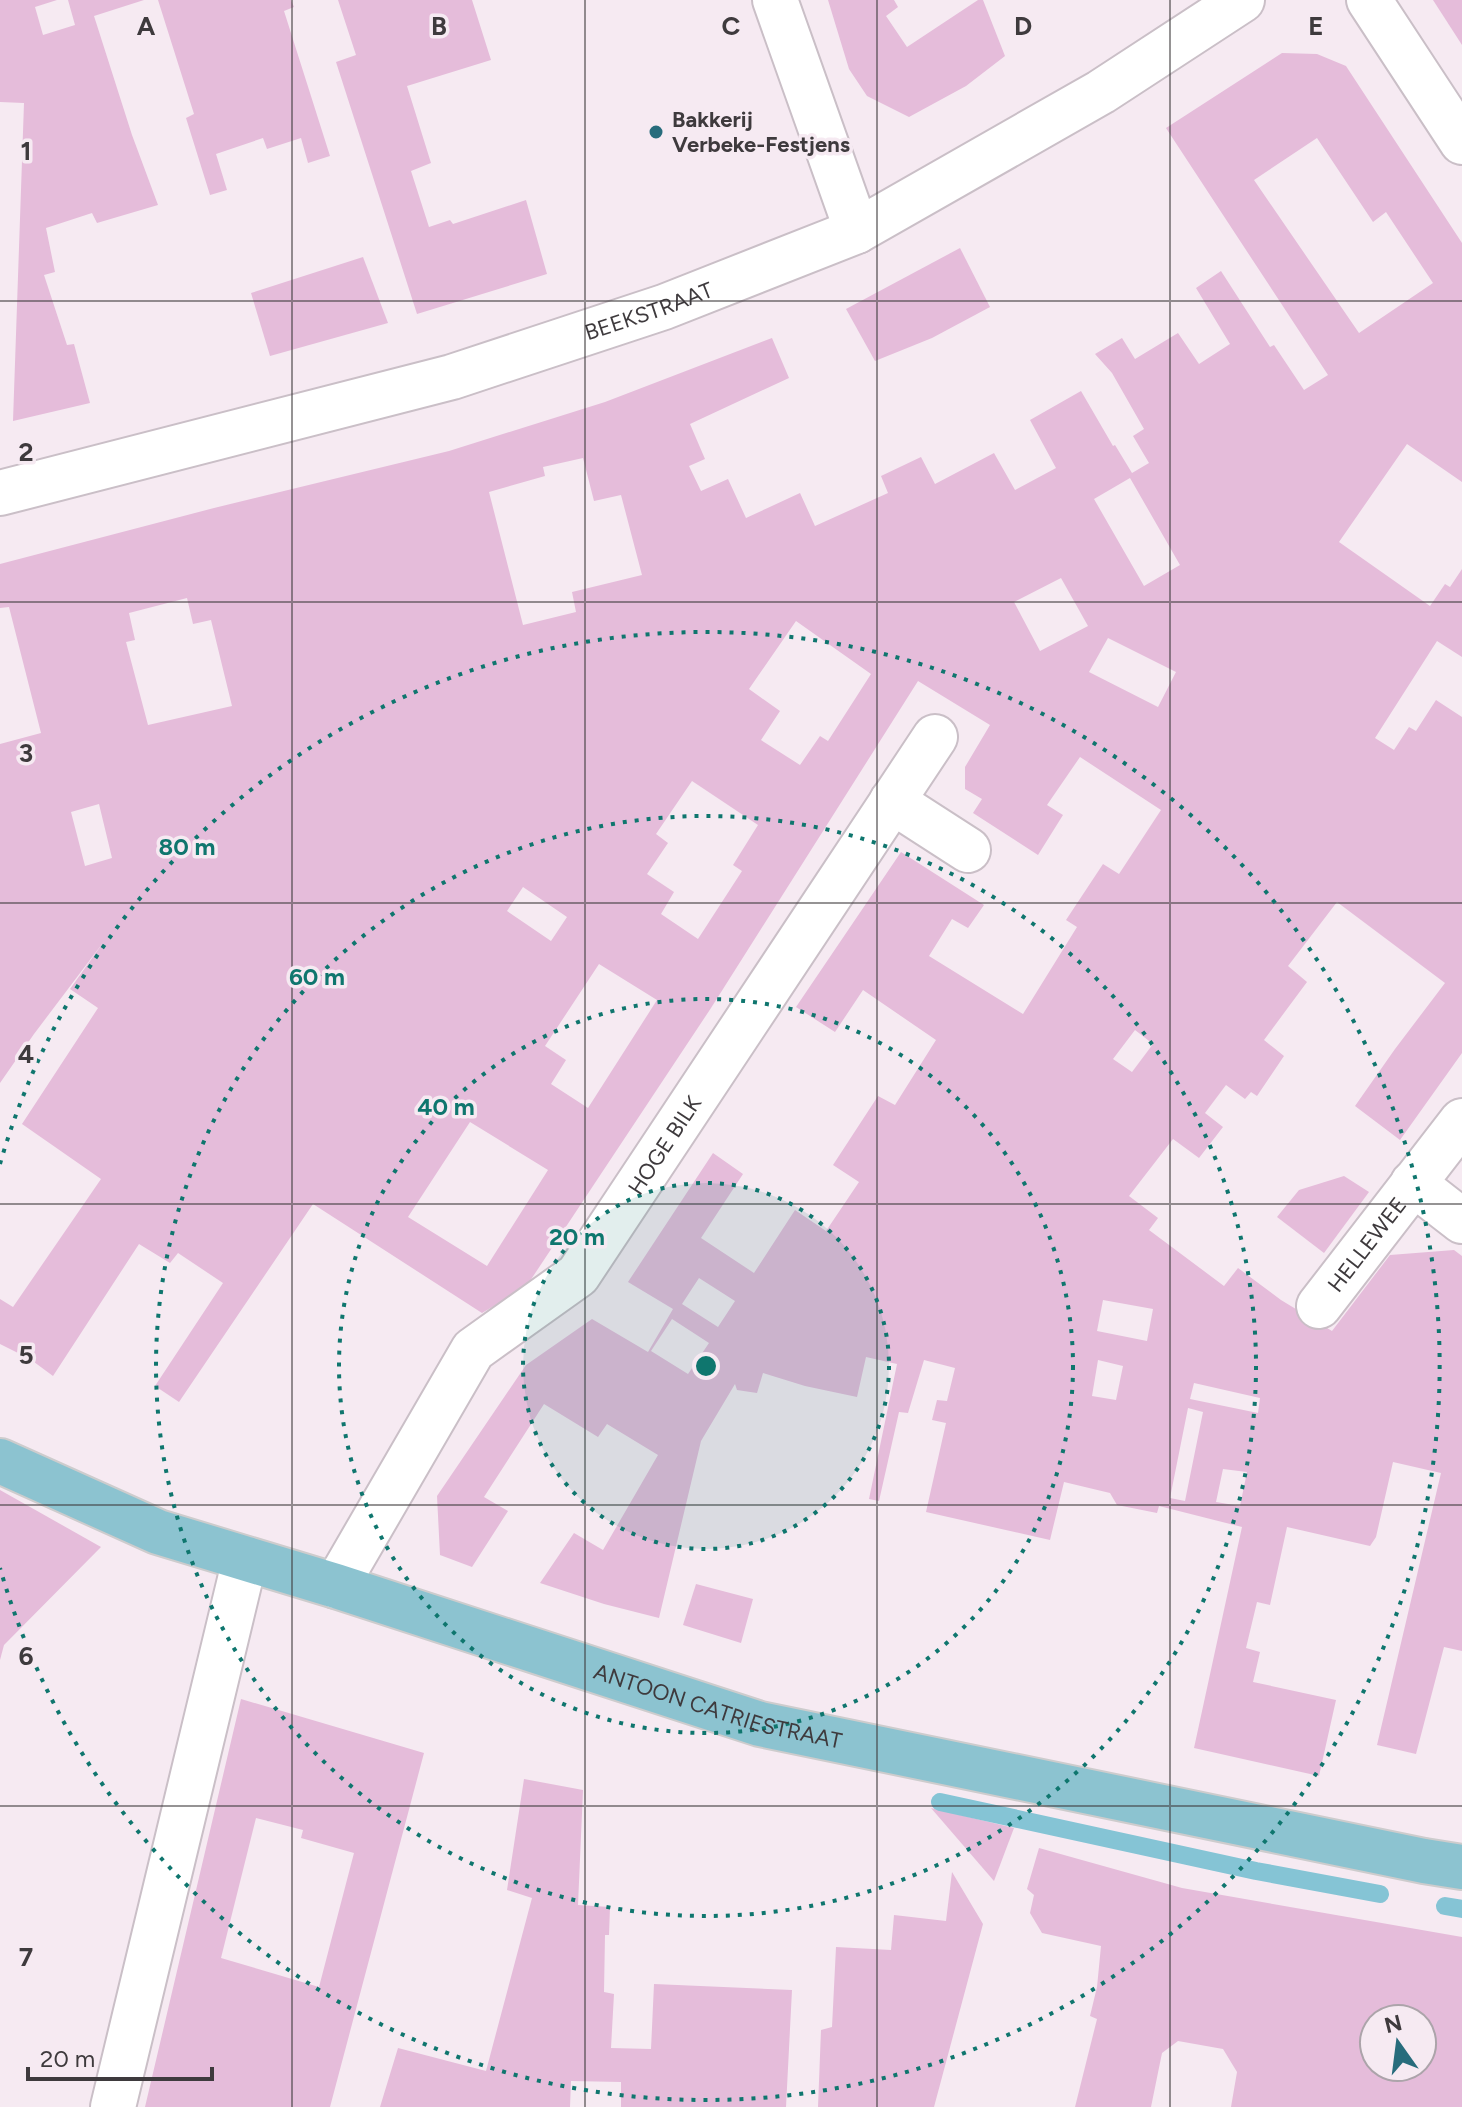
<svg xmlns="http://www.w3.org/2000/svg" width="1462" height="2107" font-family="Figtree,sans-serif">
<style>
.green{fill:#e5bcda;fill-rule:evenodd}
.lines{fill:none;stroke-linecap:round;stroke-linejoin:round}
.stream{stroke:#85c4d5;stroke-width:18}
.minor-casing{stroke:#cabfc7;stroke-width:48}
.major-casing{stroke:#cdcccd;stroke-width:48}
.minor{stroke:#fff;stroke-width:44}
.major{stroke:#8cc3d0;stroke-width:44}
.grid{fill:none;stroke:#3e3a3d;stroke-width:2;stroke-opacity:0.55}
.ring{fill:none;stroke:#0f766e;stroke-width:4;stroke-dasharray:4 8}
.poi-dot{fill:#276c7c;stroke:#f6eaf2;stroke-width:3}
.labels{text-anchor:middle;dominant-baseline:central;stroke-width:7;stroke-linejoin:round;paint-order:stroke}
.poi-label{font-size:22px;font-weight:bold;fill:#3e3a3d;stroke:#f6eaf2;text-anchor:start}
.street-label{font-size:22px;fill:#3e3a3d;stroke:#f6eaf2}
.grid-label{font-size:26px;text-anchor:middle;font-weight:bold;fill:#3e3a3d;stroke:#f6eaf2;stroke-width:7;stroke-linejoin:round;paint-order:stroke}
.centre{fill:#0f766e;stroke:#f6eaf2;stroke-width:4}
.ring-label{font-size:24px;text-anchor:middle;font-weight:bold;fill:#0f766e;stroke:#f6eaf2;stroke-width:7;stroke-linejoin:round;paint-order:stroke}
</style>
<rect width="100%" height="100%" fill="#f6eaf2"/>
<g class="green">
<path d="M0,0H57L35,7L43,35L75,25L68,0H144L94,16L132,135L158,205L97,223L92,213L46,228L55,272L44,275L67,345L74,344L90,403L13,421L24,103L0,102Z"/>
<path d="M158,0H291L294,7L284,11L330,156L308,163L301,138L267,149L263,138L216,154L227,190L210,195L186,118L194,114Z"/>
<path d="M338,0H472L491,60L407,86L431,163L411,171L429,227L450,220L453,224L526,200L547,274L417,314L336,62L356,55Z"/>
<path d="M828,0H894L898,7L886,16L907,47L978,0H983L1005,56L966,86L909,117L867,96L849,69Z"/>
<path d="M1433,0H1462V45Z"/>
<path d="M1282,53L1317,54L1346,66L1462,243V482L1407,444L1339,542L1430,606L1445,584L1450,587L1462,569V657L1437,641L1375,738L1394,750L1409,727L1416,731L1436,700L1462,717V1053L1400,1140L1355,1106L1395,1049L1445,983L1337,902L1288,966L1307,982L1264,1040L1284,1056L1257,1096L1251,1092L1245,1099L1226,1085L1205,1113L1223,1127L1199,1158L1173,1139L1129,1196L1158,1218L1149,1230L1224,1286L1238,1268L1281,1300L1332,1331L1390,1255L1454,1250L1462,1256V1651L1444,1647L1416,1754L1377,1745L1441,1473L1393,1462L1376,1537L1370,1546L1287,1527L1270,1605L1257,1602L1246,1648L1260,1652L1253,1682L1336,1700L1319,1776L1194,1748L1242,1527L1159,1506L1157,1513L1117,1505L1110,1493L1064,1482L1050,1540L926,1512L946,1423L932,1420L937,1400L947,1401L955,1368L924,1360L908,1413L899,1412L879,1501L869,1499L897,1364L866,1357L857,1397L805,1386L763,1373L757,1393L737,1390L735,1384L701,1441L659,1618L604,1604L540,1583L574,1533L603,1550L658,1455L607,1424L598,1437L544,1404L484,1497L508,1511L472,1567L440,1555L437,1496L526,1365L592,1319L648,1352L673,1309L628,1282L713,1153L743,1174L701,1238L754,1273L795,1210L826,1231L859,1182L833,1165L878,1096L895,1105L936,1040L863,990L835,1032L796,1007L901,852L984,905L968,928L952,919L929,956L1023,1014L1077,927L1066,920L1103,864L1119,874L1161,810L1080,757L1047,805L1063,815L1038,855L973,813L982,799L965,789V767L990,725L918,681L711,1008L526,1287L482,1313L313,1204L179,1402L155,1386L223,1283L178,1253L170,1263L139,1244L53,1376L30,1359L0,1344V1299L13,1307L101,1179L22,1124L98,1008L70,989L105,940L34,1034L0,1083V744L41,733L9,607L0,608V564L214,508L449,451L605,402L772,338L789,378L690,424L705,459L689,466L701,491L728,479L746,518L800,493L815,526L888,493L881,476L921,457L935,484L994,453L1015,490L1056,468L1030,420L1081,391L1113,446L1115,445L1132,473L1149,463L1133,436L1144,429L1112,373L1095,354L1122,338L1135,359L1178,333L1199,364L1230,344L1196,288L1221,271L1270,347L1274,345L1304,390L1328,375L1166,128ZM1317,138L1373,222L1386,212L1433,283L1359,333L1254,180ZM583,458L594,501L621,495L642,575L572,592L576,612L523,625L489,492L545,476L543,467ZM1130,478L1180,565L1144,586L1094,499ZM1061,578L1088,626L1040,651L1014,602ZM187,598L193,624L211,620L232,706L148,725L126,642L135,640L129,613ZM796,621L871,674L828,741L820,736L800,765L761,740L780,711L749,689ZM1108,638L1176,672L1158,707L1089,672ZM692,781L758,825L733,865L742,871L698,939L661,914L674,892L647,874L668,843L656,834ZM99,804L112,858L85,866L71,812ZM523,887L567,917L551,941L507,911ZM599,964L657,1000L588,1108L551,1084L566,1060L545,1046ZM1135,1030L1153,1044L1132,1072L1113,1059ZM470,1122L548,1170L487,1266L408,1217ZM699,1278L735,1301L718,1327L682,1304ZM1103,1300L1153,1309L1147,1341L1097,1331ZM672,1319L709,1343L688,1374L651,1351ZM1098,1360L1123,1366L1116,1400L1092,1396ZM1194,1383L1260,1398L1258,1413L1190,1399ZM1188,1408L1203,1412L1185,1501L1170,1498ZM1223,1469L1247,1472L1240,1506L1216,1502Z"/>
<path d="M960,248L990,307L932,338L875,361L846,309Z"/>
<path d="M363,257L388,323L270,356L251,293Z"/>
<path d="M1344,1176L1369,1192L1324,1253L1277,1217L1299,1190Z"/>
<path d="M0,1490L101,1547L4,1645L0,1660Z"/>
<path d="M696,1584L753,1599L741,1643L683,1625Z"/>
<path d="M241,1699L424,1753L330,2107H145ZM256,1818L303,1830L301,1838L354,1853L319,1987L221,1958Z"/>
<path d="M524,1779L583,1790L578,1905L610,1907L609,1935H605L604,1992L614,1994L611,2048L651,2049L654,1984L792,1990L786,2107H621V2082L571,2081L570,2107H380L398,2048L486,2071L532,1898L507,1890Z"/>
<path d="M931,1808L1014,1828L994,1881Z"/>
<path d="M1039,1848L1182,1888L1462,1937V2107H1231L1237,2072L1223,2049L1178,2041L1162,2053L1151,2107H1075L1097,2019L1090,2016L1097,1987L1101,1946L1042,1933L1030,1913L1034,1895L1027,1889ZM1374,2019H1422V2067H1374Z"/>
<path d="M952,1872L983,1924L934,2107H818L821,2030L832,2027L836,1947L891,1950L894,1915L946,1921Z"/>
</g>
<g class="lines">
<g class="stream">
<path d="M940,1802L1256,1871L1380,1894"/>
<path d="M1445,1906L1462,1909"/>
</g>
<g class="minor-casing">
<g id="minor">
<path d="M775,0L857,231"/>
<path d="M1369,0L1462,142"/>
<path id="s1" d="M0,493L452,377L664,307L857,231L1101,92L1242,0"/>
<path d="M892,801L968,850"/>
<path d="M1413,1183L1462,1221"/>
<path id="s2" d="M1319,1306L1462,1121"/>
<path id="s3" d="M336,1586L473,1350L578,1275L935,737"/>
<path d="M113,2107L245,1559"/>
</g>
</g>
<g class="major-casing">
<g id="major">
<path id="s4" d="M0,1461L158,1532L336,1586L760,1724L1424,1861L1462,1867"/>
</g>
</g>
<use href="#minor" class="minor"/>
<use href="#major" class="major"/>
</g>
<path class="grid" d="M292,0V2107M585,0V2107M877,0V2107M1170,0V2107M0,301H1462M0,602H1462M0,903H1462M0,1204H1462M0,1505H1462M0,1806H1462"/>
<circle cx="706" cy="1366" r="183" fill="#0f766e" fill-opacity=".12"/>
<g class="ring">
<circle cx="706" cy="1366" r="183"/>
<circle cx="706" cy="1366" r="367"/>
<circle cx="706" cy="1366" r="550"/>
<path d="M0 1164A734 734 0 1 1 0 1568"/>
</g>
<circle class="poi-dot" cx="656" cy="132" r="8"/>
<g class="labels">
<g class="poi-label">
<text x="672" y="119">Bakkerij<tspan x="672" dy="25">Verbeke-Festjens</tspan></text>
</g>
<g class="street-label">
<text stroke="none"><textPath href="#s1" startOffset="674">BEEKSTRAAT</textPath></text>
<text stroke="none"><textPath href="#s3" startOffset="558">HOGE BILK</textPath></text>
<text stroke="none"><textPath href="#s2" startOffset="78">HELLEWEE</textPath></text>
<text stroke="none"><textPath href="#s4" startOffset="760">ANTOON CATRIESTRAAT</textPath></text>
</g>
</g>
<g class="grid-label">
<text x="146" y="35">A</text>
<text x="439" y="35">B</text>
<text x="731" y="35">C</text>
<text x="1023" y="35">D</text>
<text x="1316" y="35">E</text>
<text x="26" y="160">1</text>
<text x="26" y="461">2</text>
<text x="26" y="762">3</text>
<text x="26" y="1063">4</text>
<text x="26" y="1364">5</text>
<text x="26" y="1665">6</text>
<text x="26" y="1966">7</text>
</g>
<circle cx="706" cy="1366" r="12" class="centre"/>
<g class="ring-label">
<text x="187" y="855">80 m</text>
<text x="317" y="985">60 m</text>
<text x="446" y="1115">40 m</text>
<text x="577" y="1245">20 m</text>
</g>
<g transform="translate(1398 2043) rotate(346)"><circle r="38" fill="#f6eaf2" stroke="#aca4aa" stroke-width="2"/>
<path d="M0-6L14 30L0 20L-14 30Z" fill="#276c7c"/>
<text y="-12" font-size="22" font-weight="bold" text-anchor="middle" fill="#3e3a3d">N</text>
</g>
<path d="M28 2067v12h184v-12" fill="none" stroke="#3e3a3d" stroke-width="4"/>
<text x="40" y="2067" font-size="24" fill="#3e3a3d" stroke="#f6eaf2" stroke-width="6" paint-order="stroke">20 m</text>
</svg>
